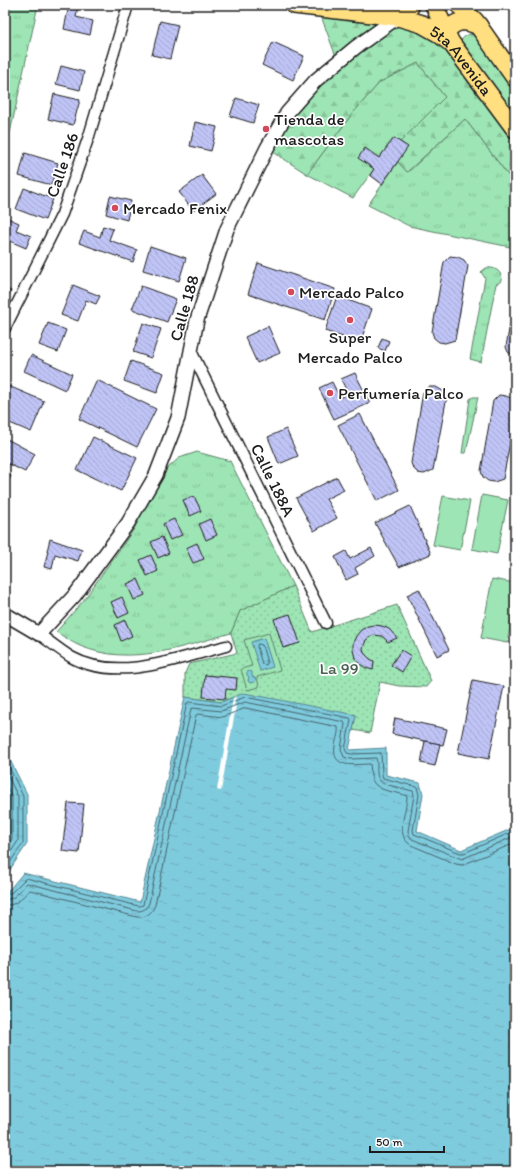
<svg xmlns="http://www.w3.org/2000/svg" width="520" height="1176" font-family="Itim,sans-serif">
<style>
.grass{fill:url(#grass-tufts);stroke:#5c8068}
.forest{fill:url(#forest-firs);stroke:#5c8068}
.park{fill:url(#park-dots);stroke:#5c8068}
.pitch{fill:#9de5b4;stroke:#5c8068}
.water{fill:url(#water-ripples);stroke:#578590}
.pier{fill:#fff}
.lines{fill:none;stroke-linecap:round;stroke-linejoin:round}
.shore{stroke:#44626a;stroke-width:1}
.building{fill:url(#building-back-hatch);stroke:#1c1c1c}
.street-casing{stroke:#1c1c1c;stroke-width:13}
.secondary-casing{stroke:#1c1c1c;stroke-width:16}
.highway-casing{stroke:#1c1c1c;stroke-width:20}
.street{stroke:#fff;stroke-width:10}
.secondary{stroke:#fff;stroke-width:13}
.highway{stroke:#ffdf80;stroke-width:17}
.poi-dot{fill:#d1495b;stroke:#fff;stroke-width:1.5}
.labels{text-anchor:middle;dominant-baseline:central;stroke-width:3.5;stroke-linejoin:round;paint-order:stroke}
.street-label{font-size:17px;fill:#1c1c1c;stroke:#fff}
.poi-label{font-size:17px;fill:#1c1c1c;stroke:#fff;text-anchor:start}
.park-label{font-size:17px;fill:#496251;stroke:#fff}
</style>
<defs>
<pattern id="grass-tufts" width="24" height="20" patternUnits="userSpaceOnUse"><rect width="24" height="20" fill="#9de5b4"/><path d="M3 7l-1-3M5 7V3M7 7l1-3M15 17l-1-3M17 17v-4M19 17l1-3" fill="none" stroke="#87c49a"/></pattern>
<pattern id="forest-firs" width="22" height="20" patternUnits="userSpaceOnUse"><rect width="22" height="20" fill="#9de5b4"/><path d="M5 1l3.5 6h-7zM16 11l3.5 6h-7z" fill="#87c49a"/></pattern>
<pattern id="park-dots" width="8" height="8" patternUnits="userSpaceOnUse"><rect width="8" height="8" fill="#9de5b4"/><path d="M2 2h.1M6 6h.1" fill="none" stroke="#87c49a" stroke-width="1.8" stroke-linecap="round"/></pattern>
<pattern id="water-ripples" width="26" height="14" patternUnits="userSpaceOnUse"><rect width="26" height="14" fill="#7fcbde"/><path d="M2 4q2-2 4 0t4 0M15 11q2-2 4 0t4 0" fill="none" stroke="#6daebe"/></pattern>
<pattern id="building-back-hatch" width="6" height="6" patternUnits="userSpaceOnUse"><rect width="6" height="6" fill="#bfc4f6"/><path d="M-1 5l2 2M0 0l6 6M5-1l2 2" fill="none" stroke="#a4a8d2"/></pattern>
</defs>
<rect width="100%" height="100%" fill="#fff"/>
<filter id="ink" filterUnits="userSpaceOnUse"><feTurbulence type="fractalNoise" baseFrequency=".025" numOctaves="2"/><feDisplacementMap in="SourceGraphic" scale="8" xChannelSelector="R" yChannelSelector="G"/><feConvolveMatrix kernelMatrix="1 2 1 2 8 2 1 2 1" color-interpolation-filters="sRGB"/></filter>
<g filter="url(#ink)">
<g class="grass">
<path d="M5,5H38L10,133L5,132Z"/>
<path d="M470,34L476,36L515,89V121L460,44C462,38 464,36 470,34Z"/>
<path d="M418,63L445,97L400,142L394,138L379,158L365,148L374,169L353,198L307,174L352,114L380,82Z"/>
<path d="M465,119L515,184V248L409,226L368,205L398,162L408,172Z"/>
<path d="M486,268C494,267 500,270 502,278L500,282L496,284L481,362L470,359L485,278L481,272Z"/>
<path d="M473,397H478L466,453H462L470,399Z"/>
<path d="M197,452L230,461L293,586L240,611L231,633C181,647 131,667 80,646C71,642 63,636 56,632L83,601L134,529L160,475L179,458Z"/>
</g>
<path class="forest" d="M318,8L438,33L515,129V184L465,119L407,172L398,162L400,142L445,97L418,63L380,82L352,114L307,174L267,148L287,113L338,62Z"/>
<path class="park" d="M293,586L312,632L397,605L431,681L426,687L399,686L380,682L370,733L353,730L356,715L236,696L221,702L185,697V673L189,664L237,653L231,633L240,611Z"/>
<g class="pitch">
<path d="M482,495L508,500L497,554L472,549Z"/>
<path d="M443,496L470,501L460,550L433,545Z"/>
<path d="M492,579L515,583V602L507,643L481,638Z"/>
<path d="M269,633L280,670L257,677L259,687L247,690L241,669L252,666L244,640Z"/>
</g>
<g class="water">
<path d="M264,638L273,667L260,671L251,642Z"/>
<path d="M250,671L252,672V676L256,679L255,682L250,683L248,681L249,677L247,675V672Z"/>
<path d="M244,693L356,715L349,750L386,748V775L420,783L423,794L417,831L461,850L511,829L515,789V1171H5V889L9,890L23,873L140,902L185,697L221,702Z"/>
<path d="M5,750L27,794V844L5,877Z"/>
</g>
<path class="pier" d="M236,696L234,706H236L221,791L217,790L233,698Z"/>
<g class="lines">
<g class="shore">
<path d="M258,644L262,645L267,663L266,665L262,664L257,647Z"/>
<path d="M5,759L23,796V843L5,870"/>
<path d="M5,770L18,797V841L5,861"/>
<path d="M5,784L12,798V839L5,850"/>
<path d="M5,893H11L26,878L134,905L140,906L143,905L187,703L189,702L221,706L245,697L350,718L351,720L345,749L347,753L351,754L381,753L382,774L383,778L417,787L419,795L413,830L414,834L460,853H464L512,832L514,830L515,825"/>
<path d="M5,899C16,901 20,889 27,883L133,910C140,912 146,911 149,903L191,709L193,708L221,711L245,702L344,722L345,724L341,749L344,757L350,759L376,758C379,767 373,778 384,784L413,791L414,795L408,831L409,835L412,839L462,859L515,836"/>
<path d="M5,905C18,906 21,897 30,890L137,917C146,918 152,913 155,905L196,715L198,714L222,717L246,708L338,727C339,733 336,739 335,746C331,770 356,764 370,764C371,769 370,775 372,780C378,793 397,791 407,796C407,812 394,835 411,845L456,864L462,865L515,843"/>
</g>
</g>
<g class="building">
<path d="M69,5H78L76,17L93,21L90,35L64,29Z"/>
<path d="M160,21L178,25L170,59L152,55Z"/>
<path d="M273,42L304,56L293,80L262,65Z"/>
<path d="M61,66L84,72L80,90L56,84Z"/>
<path d="M54,94L80,100L73,125L48,119Z"/>
<path d="M236,98L259,105L253,123L230,116Z"/>
<path d="M195,122L217,127L211,151L190,146Z"/>
<path d="M394,138L408,147L382,184L370,175L374,169L358,158L365,148L379,158Z"/>
<path d="M25,153L58,163L51,185L19,176Z"/>
<path d="M202,175L216,194L193,211L179,192Z"/>
<path d="M24,188L53,199L45,220L16,209Z"/>
<path d="M110,196L131,201L127,220L106,214Z"/>
<path d="M5,217L19,223L16,230L31,236L26,248L5,239Z"/>
<path d="M103,226L113,229L109,240L137,250L133,262L79,243L84,231L100,237Z"/>
<path d="M150,246L186,258L179,281L143,270Z"/>
<path d="M450,256L458,257L464,260L468,266L455,340L445,343L439,342L434,338L432,332L444,262Z"/>
<path d="M258,263L335,289L325,320L248,294Z"/>
<path d="M73,285L100,296L96,304L86,300L78,321L61,315Z"/>
<path d="M141,286L176,299L167,322L132,309Z"/>
<path d="M5,288L11,291L5,303Z"/>
<path d="M515,294V357L508,352L506,347Z"/>
<path d="M337,296L372,309L360,343L325,331Z"/>
<path d="M48,323L66,330L58,352L39,345Z"/>
<path d="M143,323L161,329L151,358L133,352Z"/>
<path d="M268,326L280,353L257,363L245,337Z"/>
<path d="M382,338L389,341L385,351L378,348Z"/>
<path d="M31,355L72,374L65,390L24,371Z"/>
<path d="M131,361L164,373L157,393L124,381Z"/>
<path d="M355,373L370,403L334,419L319,388L332,382L340,398L348,394L341,379Z"/>
<path d="M97,380L156,409L137,447L79,419Z"/>
<path d="M6,385L44,401L31,432L5,421V388Z"/>
<path d="M429,387H436L443,391L447,396L433,470L424,474L418,473L413,468L411,463L423,392Z"/>
<path d="M499,395L506,396L513,399L515,402V416L503,479L494,482L488,481L483,477L481,471L493,401Z"/>
<path d="M360,414L399,490L377,501L338,425Z"/>
<path d="M286,429L298,456L279,464L268,437Z"/>
<path d="M93,437L137,458L121,491L77,470Z"/>
<path d="M5,438L35,454L25,472L5,462Z"/>
<path d="M5,473L11,476L5,487Z"/>
<path d="M337,477L344,490L326,499L337,518L314,531L296,498Z"/>
<path d="M194,496L201,511L190,516L183,500Z"/>
<path d="M410,506L431,554L399,567L375,523Z"/>
<path d="M174,519L182,535L170,540L163,524Z"/>
<path d="M210,519L217,535L206,540L199,524Z"/>
<path d="M162,537L169,553L158,558L151,542Z"/>
<path d="M50,539L82,550L78,561L55,554L52,569L44,567L48,551H47Z"/>
<path d="M197,543L204,559L193,563L186,548Z"/>
<path d="M371,548L375,556L355,568L358,574L346,580L335,557L346,551L350,559Z"/>
<path d="M151,555L158,571L147,576L140,560Z"/>
<path d="M138,579L145,595L134,600L127,584Z"/>
<path d="M419,589L449,650L437,656L407,595Z"/>
<path d="M122,597L129,613L118,618L111,602Z"/>
<path d="M290,614L300,643L283,648L274,619Z"/>
<path d="M125,620L132,636L121,641L115,625Z"/>
<path d="M375,625L382,626L389,629L397,638L388,642L382,636L373,635L366,640L363,648L364,653L370,659L374,661L373,670L366,668L360,664L355,658L353,650V643L356,636L361,630L368,626Z"/>
<path d="M401,650L411,656L402,672L391,665Z"/>
<path d="M205,675L237,678L236,690L226,689L225,699L203,697Z"/>
<path d="M473,680L504,686L489,759L458,753Z"/>
<path d="M395,718L447,729L443,745L392,734Z"/>
<path d="M425,741L440,744L435,766L421,763Z"/>
<path d="M68,803L84,804L79,853L62,851Z"/>
</g>
<g class="lines">
<g class="street-casing">
<g id="street">
<path d="M5,328L62,214L89,136L128,5"/>
<path d="M191,351L326,623"/>
<path d="M39,634C50,642 60,650 71,657C117,683 180,658 226,646"/>
</g>
</g>
<g class="secondary-casing">
<path id="secondary" d="M5,614L39,634L75,595L128,523L156,475L178,418L197,320L227,229L267,148L287,113L316,80L356,47L398,17"/>
</g>
<g class="highway-casing">
<g id="highway">
<path id="s1" d="M294,5L398,17L422,24L438,33L452,44L515,129"/>
<path d="M434,5L450,41"/>
<path d="M459,5L475,21L515,78"/>
<path d="M398,17L405,14L411,5"/>
<path d="M446,32C456,19 465,20 479,26"/>
</g>
</g>
<use href="#street" class="street"/>
<use href="#secondary" class="secondary"/>
<use href="#highway" class="highway"/>
</g>
</g>
<g class="poi-dot">
<circle cx="266" cy="129" r="4"/>
<circle cx="115" cy="208" r="4"/>
<circle cx="291" cy="292" r="4"/>
<circle cx="350" cy="320" r="4"/>
<circle cx="330" cy="393" r="4"/>
</g>
<g class="labels">
<g class="street-label">
<text stroke="none"><textPath href="#s1" startOffset="184">5ta Avenida</textPath></text>
<text transform="translate(62 165) rotate(-71)">Calle 186</text>
<text transform="translate(184 308) rotate(-74)">Calle 188</text>
<text transform="translate(273 480) rotate(64)">Calle 188A</text>
</g>
<g class="poi-label">
<text x="274" y="119">Tienda de<tspan x="274" dy="20">mascotas</tspan></text>
<text x="123" y="208">Mercado Fenix</text>
<text x="299" y="292">Mercado Palco</text>
<text x="350" y="337" text-anchor="middle">Super<tspan x="350" dy="20">Mercado Palco</tspan></text>
<text x="338" y="393">Perfumería Palco</text>
</g>
<g class="park-label">
<text x="339" y="668">La 99</text>
</g>
</g>
<rect width="520" height="1176" fill="none" stroke="#fff" stroke-width="20"/>
<rect x="10" y="10" width="500" height="1156" fill="none" stroke="#1c1c1c" stroke-width="1.5" filter="url(#ink)"/>
<path d="M370 1146v6h74v-6" fill="none" stroke="#1c1c1c" stroke-width="2"/>
<text x="376" y="1146" font-size="12" fill="#1c1c1c" stroke="#ffffff" stroke-width="3" paint-order="stroke">50 m</text>
</svg>
